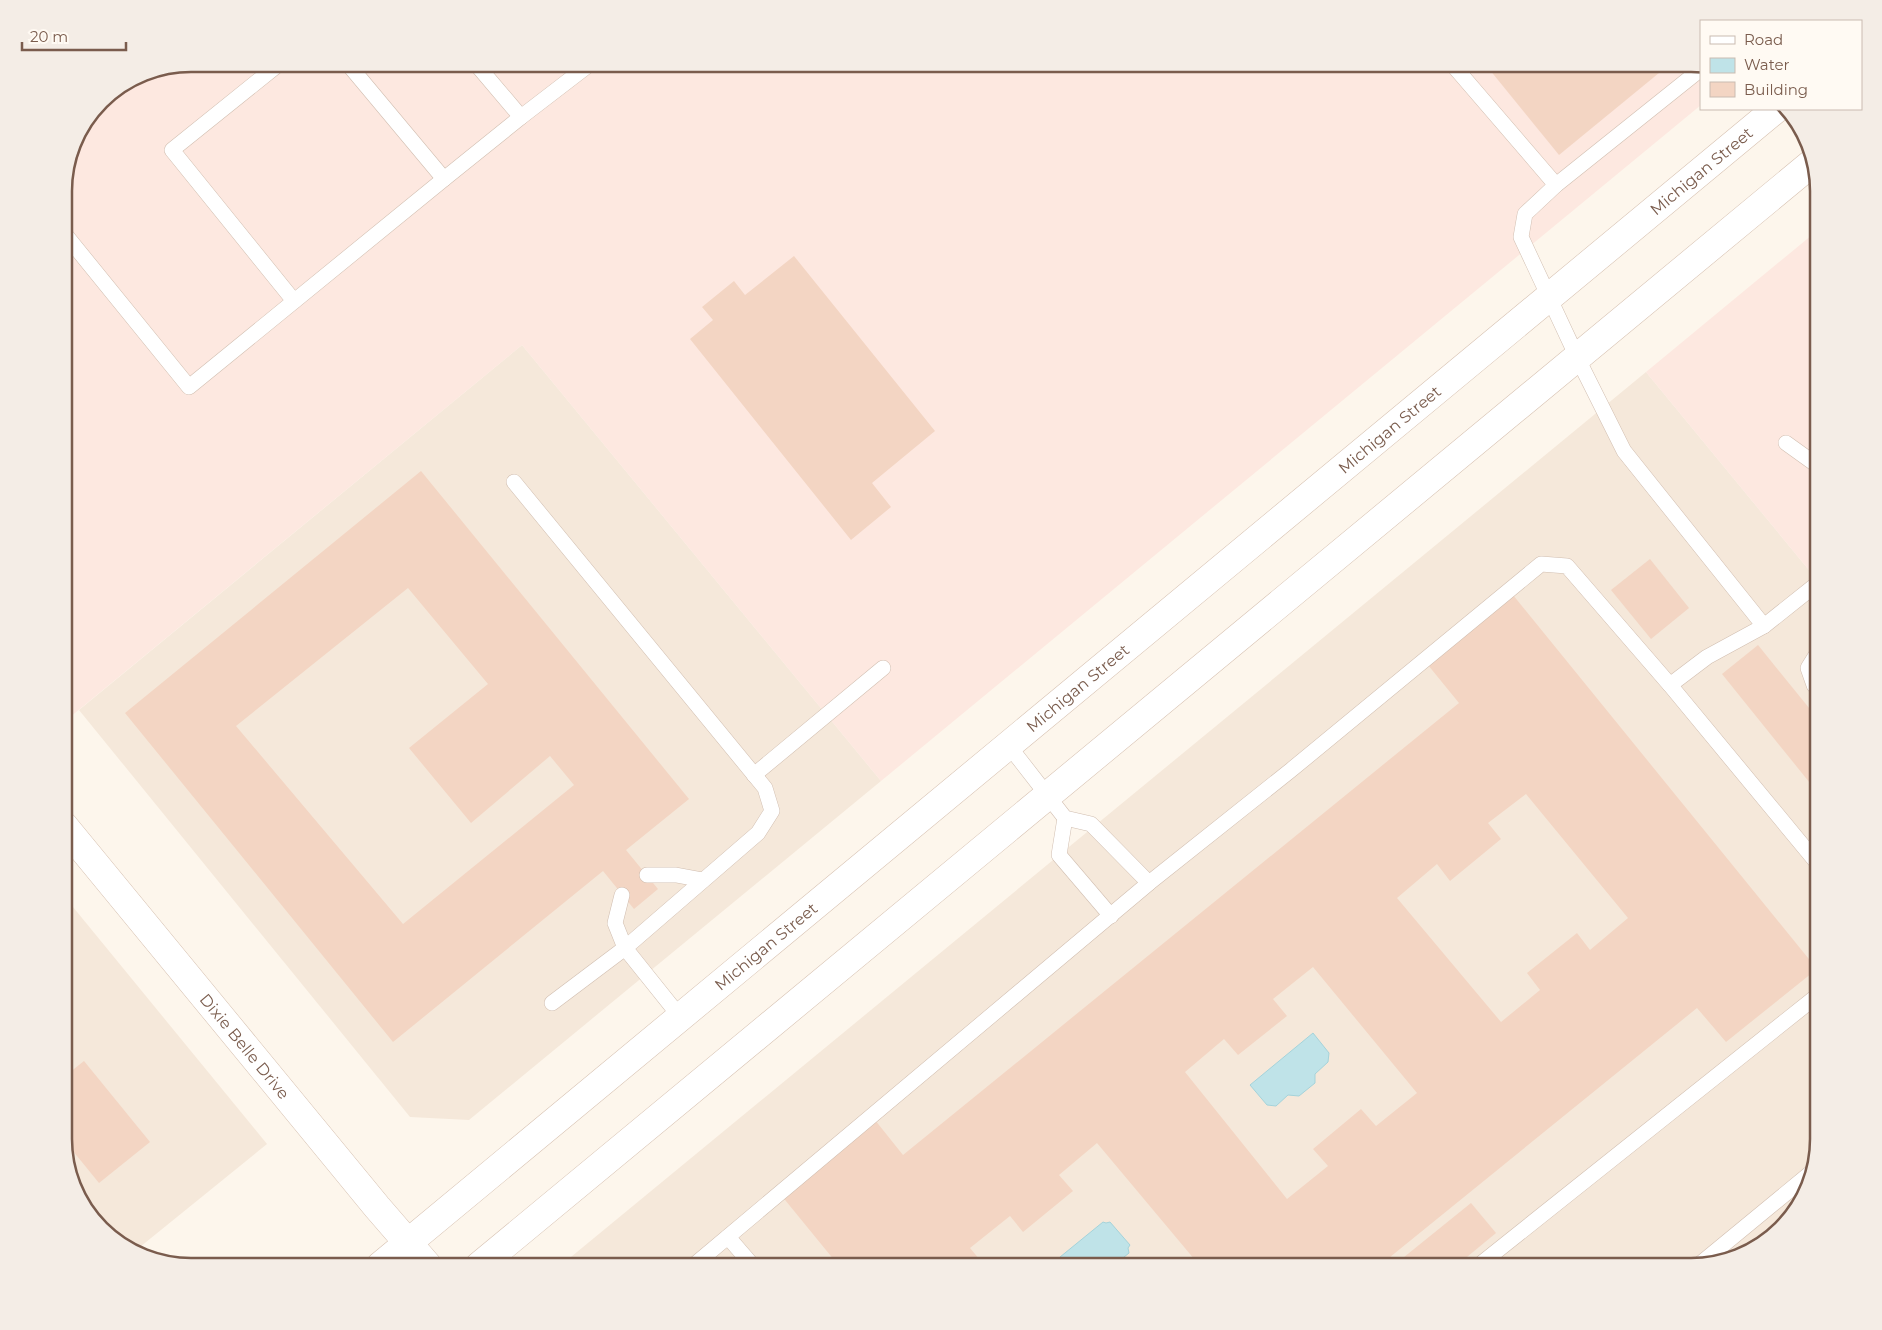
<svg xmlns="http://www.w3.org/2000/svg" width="1882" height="1330" font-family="Montserrat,sans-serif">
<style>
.residential{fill:#f5e8da}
.commercial{fill:#fde8e0}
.water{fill:#bfe3e8;stroke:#a5d3da}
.building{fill:#f3d5c3;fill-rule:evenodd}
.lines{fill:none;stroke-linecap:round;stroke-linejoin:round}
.lane-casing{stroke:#d1beb0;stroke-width:16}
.secondary-casing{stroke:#d6c0b0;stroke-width:29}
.lane{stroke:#fff;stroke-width:15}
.secondary{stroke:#fff;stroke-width:28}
.labels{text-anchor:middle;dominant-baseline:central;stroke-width:4;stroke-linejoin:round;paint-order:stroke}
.street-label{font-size:16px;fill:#7a5c4d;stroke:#fffaf3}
.rim{fill:none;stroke:#7a5c4d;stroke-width:2.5}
</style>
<rect width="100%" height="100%" fill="#fdf6ec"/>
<g class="residential">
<path d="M522,345L881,781L469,1120L410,1117L79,710Z"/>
<path d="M1646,372L1818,581V1139L1811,1180L1792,1216L1748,1253L1691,1266H560Z"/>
<path d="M64,896L267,1144L135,1251L114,1240L77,1196L64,1147Z"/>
</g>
<g class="commercial">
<path d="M191,64H1691L1701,65V105L881,781L522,345L64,722V182L77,134L107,96L143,73Z"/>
<path d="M1818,230V581L1646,372Z"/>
</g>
<g class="water">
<path d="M1313,1033L1329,1053L1328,1062L1315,1074V1083L1299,1096L1288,1095L1276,1106L1267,1105L1250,1085Z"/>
<path d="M1103,1222L1106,1223L1110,1222L1130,1245L1128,1248L1129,1253L1113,1266H1049Z"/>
</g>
<g class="building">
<path d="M1485,64H1652L1659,73L1559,155Z"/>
<path d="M794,256L935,431L872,483L891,507L851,540L690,339L713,320L702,307L734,281L745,295Z"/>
<path d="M421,471L689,799L626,850L658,889L634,909L603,871L393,1042L125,713ZM408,588L488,684L409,748L471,823L550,756L574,785L403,924L236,726Z"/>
<path d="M1650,559L1689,608L1651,639L1611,590Z"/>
<path d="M1513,595L1817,969L1726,1042L1697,1008L1379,1266H1200L1097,1143L1059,1175L1073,1191L1023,1232L1010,1216L970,1248L985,1266H839L781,1195L875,1120L903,1155L1459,703L1428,665ZM1526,794L1628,918L1590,950L1577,933L1527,973L1540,990L1501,1022L1397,898L1437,864L1450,881L1501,839L1488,823ZM1313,967L1417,1093L1376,1126L1361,1109L1313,1149L1328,1166L1287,1199L1185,1072L1224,1039L1238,1055L1287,1016L1273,999Z"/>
<path d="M1758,645L1818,719V793L1722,674Z"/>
<path d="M84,1061L150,1142L99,1183L64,1140V1077Z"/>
<path d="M1471,1203L1496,1233L1456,1266H1393Z"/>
</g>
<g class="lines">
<g class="lane-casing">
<g id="lane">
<path d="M279,64L172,150L294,301"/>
<path d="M348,64L444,179L521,117"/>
<path d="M476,64L521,117L590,64"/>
<path d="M1452,64L1556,185"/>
<path d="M1701,69L1556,185L1525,214L1521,237L1577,357L1624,451L1764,626L1818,583"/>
<path d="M64,233L189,387L444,179"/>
<path d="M1786,443L1818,466"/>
<path d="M514,482L765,788L772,811L758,833L625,948L681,1018"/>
<path d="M1818,652L1808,668L1814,685L1818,690"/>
<path d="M1670,685L1707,657L1764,626"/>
<path d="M1009,746L1065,818L1091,824L1149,883"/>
<path d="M754,775L883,668"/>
<path d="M1065,818L1059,855L1111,916"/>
<path d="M647,875H676L703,880"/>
<path d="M552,1003L625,948L615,923L622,895"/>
<path d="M728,1237L753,1266"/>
<path d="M1700,1264L1813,1171"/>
<path d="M693,1266L1149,883L1291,770L1541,564L1567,566L1670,685L1818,864"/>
<path d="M1478,1266L1818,995"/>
</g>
</g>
<g class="secondary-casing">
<g id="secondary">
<path id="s1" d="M64,826L377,1207L428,1266"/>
<path id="s2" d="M380,1266L1776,109"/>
<path d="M479,1266L1812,163"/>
</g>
</g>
<use href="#lane" class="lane"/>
<use href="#secondary" class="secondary"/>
</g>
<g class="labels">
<g class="street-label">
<text stroke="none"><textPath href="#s2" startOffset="1716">Michigan Street</textPath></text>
<text stroke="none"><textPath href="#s2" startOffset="1311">Michigan Street</textPath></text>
<text stroke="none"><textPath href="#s2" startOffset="906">Michigan Street</textPath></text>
<text stroke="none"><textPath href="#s2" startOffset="501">Michigan Street</textPath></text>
<text stroke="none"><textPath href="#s1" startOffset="285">Dixie Belle Drive</textPath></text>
</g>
</g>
<path d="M0 0H1882V1330H0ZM191 72H1691A119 119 0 0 1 1810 191V1139A119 119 0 0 1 1691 1258H191A119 119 0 0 1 72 1139V191A119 119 0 0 1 191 72Z" fill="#f4ede6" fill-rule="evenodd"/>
<path class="rim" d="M191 72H1691A119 119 0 0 1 1810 191V1139A119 119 0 0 1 1691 1258H191A119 119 0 0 1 72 1139V191A119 119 0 0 1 191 72Z"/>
<rect x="1700" y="20" width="162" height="90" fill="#fffaf3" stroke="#cabbb1"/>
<rect x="1710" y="36" width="25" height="8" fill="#ffffff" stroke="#cabbb1"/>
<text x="1744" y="45" font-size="15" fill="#7a5c4d">Road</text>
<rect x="1710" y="58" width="25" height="15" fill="#bfe3e8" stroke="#cabbb1"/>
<text x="1744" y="70" font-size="15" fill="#7a5c4d">Water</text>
<rect x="1710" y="82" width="25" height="15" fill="#f3d5c3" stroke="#cabbb1"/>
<text x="1744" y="95" font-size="15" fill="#7a5c4d">Building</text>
<path d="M22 42v8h104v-8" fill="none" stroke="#7a5c4d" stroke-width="2.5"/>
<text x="30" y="42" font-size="15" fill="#7a5c4d" stroke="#fffaf3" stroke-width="4" paint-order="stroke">20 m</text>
</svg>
